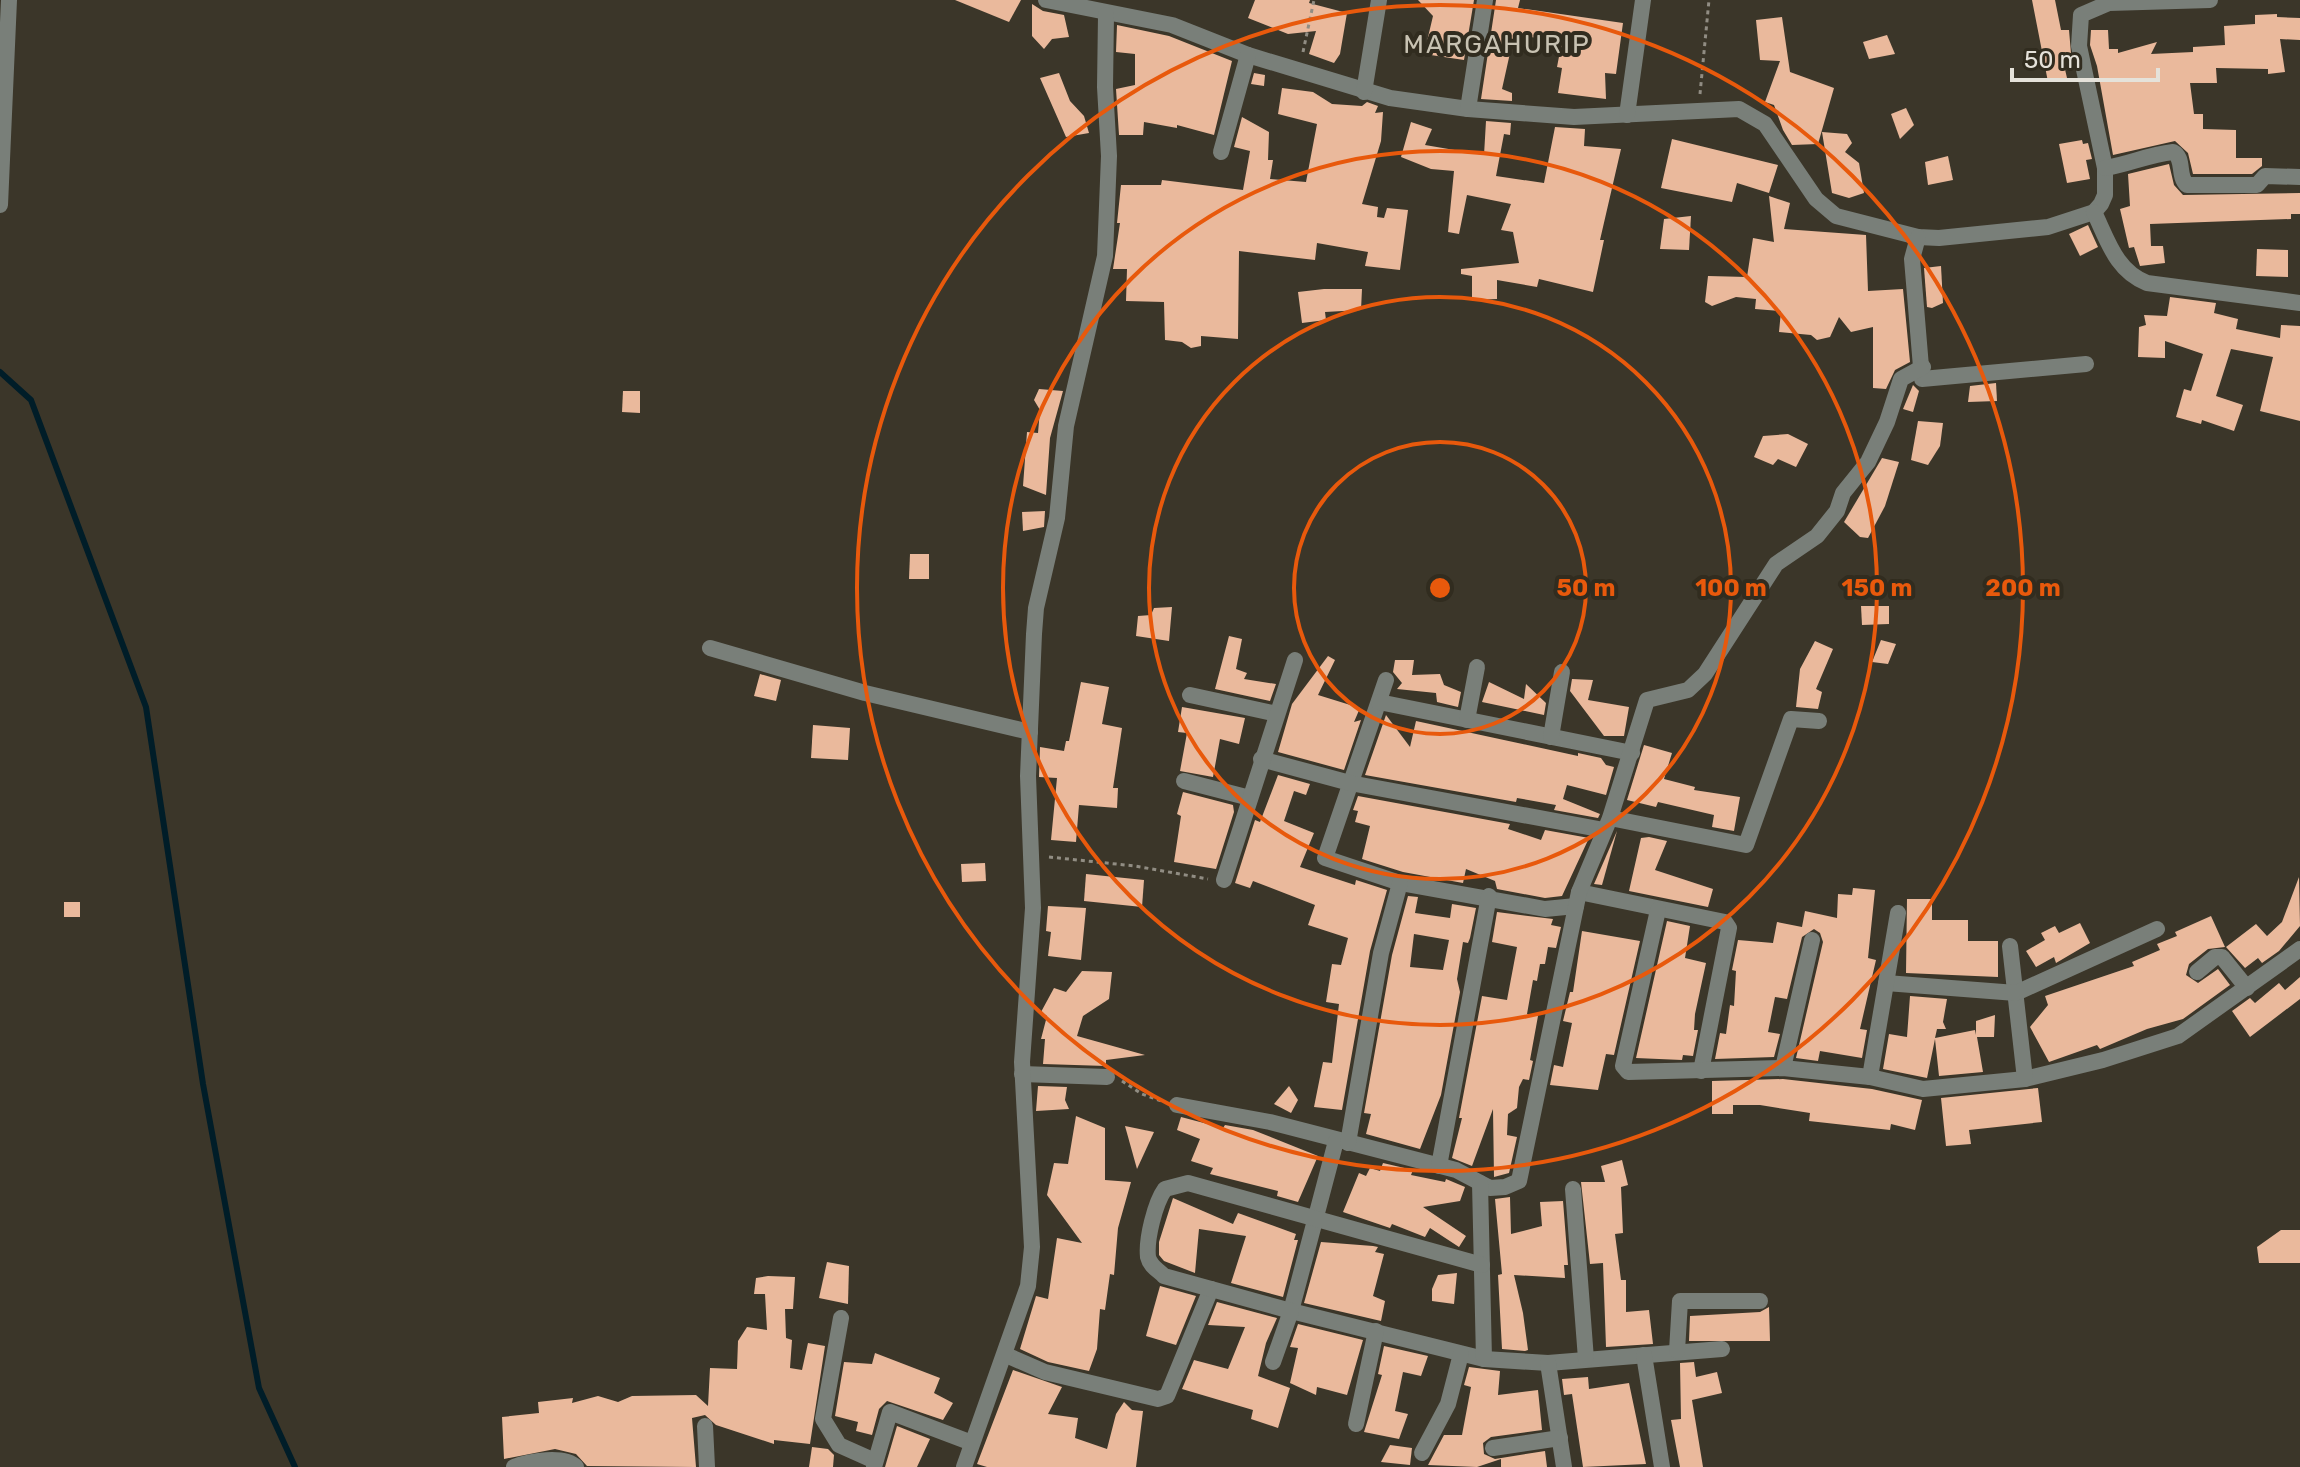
<svg xmlns="http://www.w3.org/2000/svg" width="2300" height="1467" font-family="Rubik,sans-serif">
<style>
.lines{fill:none;stroke-linecap:round;stroke-linejoin:round}
.stream{stroke:#001d28;stroke-width:6}
.building{fill:#eab99c;fill-rule:evenodd}
.path{stroke:#918d83;stroke-width:3;stroke-dasharray:4 4;stroke-linecap:butt}
.street{stroke:#797f79;stroke-width:16}
.ring{fill:none;stroke:#e8590c;stroke-width:4}
.labels{text-anchor:middle;dominant-baseline:central;stroke-width:8;stroke-linejoin:round;paint-order:stroke}
.quarter-label{font-size:26px;letter-spacing:2px;fill:#c8c2b2;stroke:#312c1f}
.centre{fill:#e8590c;stroke:#312c1f;stroke-width:4}
.ring-label{font-size:24px;text-anchor:middle;font-weight:bold;fill:#e8590c;stroke:#312c1f;stroke-width:8;stroke-linejoin:round;paint-order:stroke}
</style>
<rect width="100%" height="100%" fill="#3b3629"/>
<g class="lines">
<path class="stream" d="M0,372L31,400L146,707L203,1084L259,1388L295,1467"/>
</g>
<g class="building">
<path d="M955,0H1021L1009,22Z"/>
<path d="M1255,0H1310L1309,3L1347,13L1340,54L1334,63L1309,54L1316,31L1288,34L1248,18Z"/>
<path d="M1418,0H1474L1464,60L1424,54L1433,16Z"/>
<path d="M1496,0H1520L1518,8L1623,23L1616,74L1605,73L1606,99L1558,93L1562,68L1557,67L1562,41L1514,35L1502,89L1512,93V101L1481,99Z"/>
<path d="M2032,0H2055L2061,30H2069L2072,65H2064L2067,78L2048,82Z"/>
<path d="M1032,4L1043,11L1064,15L1069,37L1052,39L1044,49L1032,36Z"/>
<path d="M2277,14V17L2300,18V40L2280,39L2285,72L2268,74V69L2216,68L2217,83H2190L2194,114H2203V129L2236,130V158H2262V166L2252,174H2193L2188,153L2175,141L2113,155L2097,66L2090,45L2091,30H2108L2109,49H2118V53L2157,42L2151,54L2193,52V47L2225,45L2224,26L2255,24V15Z"/>
<path d="M1782,17L1790,72L1834,88L1818,144L1792,145L1783,130L1774,105L1765,102L1780,61L1760,60L1756,20Z"/>
<path d="M1117,25L1169,36L1232,61L1214,135L1177,125V128L1144,122L1143,135H1119L1116,89L1135,85V54L1116,52Z"/>
<path d="M1887,35L1895,54L1869,59L1863,42Z"/>
<path d="M1059,73L1070,101L1084,116L1089,133L1066,137L1040,78Z"/>
<path d="M1254,73L1265,75L1264,86L1251,84Z"/>
<path d="M1282,88L1313,92L1332,104L1362,106L1367,102L1378,106L1375,113L1383,112L1381,141L1362,204L1378,207L1377,217L1384,218L1387,208L1408,210L1400,270L1365,266L1368,252L1317,243L1315,260L1239,251L1238,339L1201,336V346L1191,348L1182,342L1165,340L1164,302L1126,301L1127,269H1113L1120,223H1117L1121,185H1161L1162,180L1243,190L1250,151L1234,147L1242,117L1269,132L1268,160H1273L1270,179L1306,182L1317,124L1278,114Z"/>
<path d="M1906,108L1914,125L1900,139L1891,114Z"/>
<path d="M1486,121L1511,123L1510,135L1504,134L1496,176L1544,183L1555,127L1585,129L1584,146L1621,149L1600,240H1604L1593,292L1539,279L1537,287L1497,280V299L1472,300V276L1461,274V269L1519,263L1513,232L1501,230L1511,204L1467,195L1459,234L1448,232L1454,171L1431,169L1401,157L1411,122L1432,129L1425,145L1484,155Z"/>
<path d="M1822,132L1847,134L1852,143L1845,152L1859,163L1864,193L1849,198L1832,193Z"/>
<path d="M1672,139L1778,165L1769,193L1737,183L1732,202L1661,188Z"/>
<path d="M2082,140L2083,144L2088,143L2092,159L2086,160L2090,179L2067,183L2059,144Z"/>
<path d="M1948,156L1953,180L1928,185L1925,162Z"/>
<path d="M2169,164L2174,185L2183,195L2300,193V214H2291V219L2150,224L2151,246H2163L2165,263L2140,266L2134,247L2129,248L2120,209L2130,206L2128,174Z"/>
<path d="M1769,196L1790,203L1784,229L1866,235L1868,291L1903,289L1910,362L1895,370L1886,389L1873,388V327L1851,332L1839,317L1830,337L1817,340L1811,335L1779,332L1781,311L1755,309L1756,299L1736,297L1712,306L1705,302L1708,276L1747,277L1753,238L1774,242Z"/>
<path d="M1691,216L1689,250L1660,249L1664,219Z"/>
<path d="M2088,225L2098,247L2080,256L2069,234Z"/>
<path d="M2257,249L2288,250V277L2256,276Z"/>
<path d="M1941,266L1943,303L1932,308L1927,307L1924,268Z"/>
<path d="M1324,289H1362L1361,310L1325,312L1326,320L1302,323L1298,292Z"/>
<path d="M2170,297L2216,303L2214,313L2238,319L2236,329L2280,338L2281,325L2300,326V421L2260,411L2273,357L2231,349L2216,396L2243,405L2234,431L2202,420L2201,424L2176,417L2184,389L2191,391L2203,354L2165,341V358L2138,357L2139,327L2146,325L2144,315L2167,316Z"/>
<path d="M1996,383L1997,401L1968,402L1970,386Z"/>
<path d="M1913,385L1919,391L1913,412L1903,409Z"/>
<path d="M1039,389L1063,391L1050,438L1046,495L1023,486L1027,432L1038,433L1040,410L1034,400Z"/>
<path d="M623,391H640V413L622,412Z"/>
<path d="M1918,421L1943,423L1940,446L1928,465L1911,460Z"/>
<path d="M1788,434L1808,444L1796,467L1778,459L1773,465L1754,457L1763,436Z"/>
<path d="M1882,458L1899,462L1885,506L1868,538L1860,537L1844,522Z"/>
<path d="M1045,511L1044,527L1023,531L1022,512Z"/>
<path d="M910,554H929V579H909Z"/>
<path d="M1861,606H1889V624L1862,625Z"/>
<path d="M1172,607L1169,641L1136,636L1138,616L1151,615L1154,608Z"/>
<path d="M1229,636L1242,639L1236,669L1247,673L1244,679L1276,684L1270,701L1215,689Z"/>
<path d="M1881,640L1896,644L1888,664L1872,662Z"/>
<path d="M1815,641L1833,649L1816,689L1822,692L1818,709L1796,707L1800,669Z"/>
<path d="M1328,656L1335,660L1318,695L1360,708L1354,722L1361,720L1344,770L1278,752L1292,704Z"/>
<path d="M1395,660H1414L1412,675L1440,674L1444,685L1461,692L1458,707L1437,702L1436,693L1397,689L1402,683L1393,672Z"/>
<path d="M760,674L781,680L776,701L754,696Z"/>
<path d="M1572,679L1593,680L1588,700L1629,707L1624,736H1604L1570,691Z"/>
<path d="M1081,682L1109,687L1102,724L1122,728L1113,788H1118L1117,808L1079,805L1076,842L1051,840L1057,778L1039,777L1040,747L1064,751L1066,741H1069Z"/>
<path d="M1489,682L1524,699L1526,684L1546,703L1544,715L1482,702Z"/>
<path d="M1182,707L1245,718L1239,744L1220,739L1213,777L1180,771L1187,733L1178,732Z"/>
<path d="M1386,715L1410,747L1416,721L1578,756V753L1601,758L1606,765L1614,767L1606,795L1567,785L1563,799L1600,814L1598,818L1554,810L1556,805L1517,798L1516,802L1365,775Z"/>
<path d="M813,725L850,728L848,760L811,758Z"/>
<path d="M1644,745L1672,753L1664,779L1695,787L1694,790L1740,797L1734,831L1712,827L1714,815L1658,802L1656,807L1627,800Z"/>
<path d="M1278,775L1310,784L1306,795L1294,791L1284,821L1314,833L1300,867L1355,885L1356,880L1387,890L1370,951L1342,1110L1314,1107L1323,1062L1332,1063L1339,1004L1326,1002L1332,964L1341,965L1348,938L1308,925L1315,905L1253,881L1250,888L1235,883L1255,820L1260,822Z"/>
<path d="M1183,792L1233,805L1234,812L1216,869L1174,862L1181,816L1177,814Z"/>
<path d="M1358,796L1510,824L1508,829L1541,840L1545,830L1589,838L1562,896L1545,898L1497,889L1495,881L1466,869L1463,883L1403,872L1362,859L1370,826L1355,822L1358,811L1353,810Z"/>
<path d="M1617,831L1602,885L1594,884Z"/>
<path d="M1649,837L1667,841L1655,870L1713,889L1708,907L1629,891L1641,838Z"/>
<path d="M985,863L986,881L962,882L961,864Z"/>
<path d="M1086,874L1144,880L1142,907L1084,901Z"/>
<path d="M2299,877L2300,926L2279,951L2262,963L2258,958L2245,968L2226,947L2256,924L2267,936L2282,922Z"/>
<path d="M1853,888L1875,890L1868,958L1876,960L1860,1029L1867,1030L1862,1058L1820,1051L1818,1061L1796,1058L1823,942L1820,933L1814,929L1802,937L1787,999L1775,997L1768,1032L1780,1034L1774,1057L1715,1059L1720,1033L1726,1034L1730,1005L1734,1006L1736,971L1732,970L1738,940L1773,943L1777,922L1802,927L1805,911L1837,918L1838,894L1852,895Z"/>
<path d="M1408,896L1418,897L1415,913L1450,918L1452,904L1476,908L1470,938L1468,943L1463,942L1457,979L1460,992L1441,1095L1420,1149L1366,1134L1371,1114L1364,1113L1392,955ZM1414,934L1449,940L1443,970L1410,967Z"/>
<path d="M1907,899H1932V920H1968V941H1998V977L1906,973Z"/>
<rect x="64" y="902" width="16" height="15"/>
<path d="M1048,906L1086,908L1081,960L1048,956L1051,932L1046,931Z"/>
<path d="M1497,912L1553,919L1551,925L1561,927L1556,948L1548,947L1545,964H1540L1537,981L1533,980L1527,1014L1538,1016L1530,1060L1533,1061L1529,1080L1523,1079L1519,1087L1517,1108L1508,1114L1507,1135L1517,1137L1509,1173L1494,1177L1493,1109L1472,1166L1452,1158L1462,1118H1459L1482,996L1507,1000L1517,947L1492,942Z"/>
<path d="M2211,916L2225,947L2208,949L2189,964L2186,975L2198,983L2218,969L2230,985L2183,1019L2147,1029L2100,1049L2097,1045L2049,1062L2030,1027L2048,1005L2045,996L2134,966L2132,962L2160,950L2157,944L2177,936L2175,932Z"/>
<path d="M1667,921L1690,926L1685,958L1706,963L1695,1014L1694,1030H1698L1693,1056L1683,1055L1682,1060L1636,1058Z"/>
<path d="M2080,923L2090,943L2056,963L2054,957L2036,967L2026,951L2045,940L2041,933L2055,926L2059,933Z"/>
<path d="M1582,931L1640,941L1614,1055L1606,1054L1598,1090L1550,1085L1554,1065L1563,1067L1572,1023L1563,1021L1570,992H1573Z"/>
<path d="M1082,971L1112,972L1109,999L1083,1016L1077,1036L1145,1055L1106,1060V1066L1043,1064L1045,1039H1041L1047,1016L1041,1012L1054,988L1066,992Z"/>
<path d="M2300,977V999L2250,1037L2232,1011L2250,998L2255,1003L2279,983L2285,990Z"/>
<path d="M1910,996L1947,999L1943,1022L1946,1029H1937L1935,1038L1975,1030L1976,1035V1021L1995,1015L1994,1037H1977L1983,1072L1939,1076L1935,1039L1927,1078L1883,1069L1889,1034L1907,1037Z"/>
<path d="M1783,1079L1872,1089L1922,1100L1915,1130L1891,1124L1890,1130L1809,1121L1810,1113L1760,1105H1733V1114H1712V1081Z"/>
<path d="M1038,1086L1067,1087L1065,1100L1069,1109L1036,1111Z"/>
<path d="M1289,1086L1298,1100L1291,1113L1274,1104Z"/>
<path d="M2038,1088L2042,1122L1969,1130L1971,1144L1946,1146L1941,1098Z"/>
<path d="M1076,1116L1105,1128V1180L1131,1182L1118,1228L1114,1275L1110,1274L1105,1310L1100,1309L1097,1349L1089,1371L1048,1362L1020,1349L1036,1296L1048,1299L1057,1238L1082,1243L1047,1195L1054,1163L1068,1164Z"/>
<path d="M1181,1117L1223,1128L1225,1125L1253,1130L1318,1156L1298,1202L1277,1196L1278,1191L1210,1174L1213,1168L1191,1161L1200,1139L1177,1130Z"/>
<path d="M1125,1126L1154,1132L1137,1169Z"/>
<path d="M1622,1160L1628,1185L1621,1187L1623,1233L1615,1234L1621,1280H1626V1312L1649,1310L1653,1344L1606,1347L1603,1263L1590,1264L1581,1182H1605L1601,1166Z"/>
<path d="M1383,1163L1413,1170L1411,1175L1445,1182L1446,1179L1465,1187L1460,1201L1423,1207L1466,1236L1459,1247L1430,1228L1425,1237L1392,1224L1390,1228L1343,1212L1359,1173L1366,1176L1370,1168L1380,1171Z"/>
<path d="M1510,1197L1511,1234L1542,1226L1540,1202L1563,1201L1568,1265H1564L1565,1278L1514,1275L1523,1313L1528,1350L1525,1351L1502,1349L1498,1275L1502,1274L1495,1199Z"/>
<path d="M1173,1198L1233,1224L1238,1213L1296,1234L1294,1240H1298L1283,1297L1231,1283L1246,1236L1199,1229L1195,1273L1164,1261L1159,1255V1242Z"/>
<path d="M2281,1230H2300V1263H2259L2257,1247Z"/>
<path d="M1321,1242L1373,1246L1378,1247L1375,1252L1384,1254L1373,1296L1385,1301L1381,1321L1304,1303Z"/>
<path d="M827,1262L849,1266L848,1304L819,1298Z"/>
<path d="M1457,1273L1454,1304L1432,1301V1289L1438,1275Z"/>
<path d="M768,1276L795,1277L793,1309H785L786,1338L792,1340L790,1368L802,1370L808,1343L825,1346L810,1444L774,1440V1444L716,1425L705,1415L692,1418L696,1467L587,1466L576,1454L555,1449L504,1459L502,1417L539,1413L538,1402L573,1398L572,1403L598,1396L618,1402L632,1396L696,1395L708,1406L710,1368L737,1369L738,1341L747,1327L767,1330L765,1294H754L756,1278Z"/>
<path d="M1160,1286L1196,1296L1176,1345L1146,1336Z"/>
<path d="M1217,1302L1277,1318L1266,1343L1258,1376L1290,1388L1278,1428L1251,1419L1253,1410L1182,1389L1194,1360L1228,1369L1245,1327L1208,1325Z"/>
<path d="M1769,1307L1770,1341H1689L1690,1316L1760,1312Z"/>
<path d="M1298,1324L1363,1340L1347,1395L1317,1387L1316,1395L1290,1383L1298,1348L1290,1347Z"/>
<path d="M1384,1346L1428,1356L1421,1376L1403,1372L1395,1411L1408,1414L1399,1439L1364,1432L1382,1375L1378,1374Z"/>
<path d="M875,1353L940,1378L934,1393L953,1403L943,1420L887,1401L879,1409L872,1435L856,1431L858,1422L835,1416L844,1362L872,1364Z"/>
<path d="M1694,1362L1696,1377L1717,1372L1722,1393L1692,1400L1703,1467H1680L1671,1420L1681,1419L1680,1363Z"/>
<path d="M1469,1367L1500,1371L1498,1395L1538,1390L1542,1430L1491,1437L1483,1443L1484,1454L1495,1459L1545,1451L1547,1467H1501V1459L1477,1467L1428,1465L1444,1435H1462L1471,1387L1464,1385Z"/>
<path d="M1013,1370L1062,1387L1048,1414L1078,1418L1075,1438L1107,1449L1116,1414L1124,1402L1132,1410L1143,1411L1136,1467H987L977,1464Z"/>
<path d="M1588,1377L1589,1389L1629,1383L1646,1464L1583,1467L1572,1394L1564,1395L1562,1379Z"/>
<path d="M897,1426L930,1439L917,1467H885Z"/>
<path d="M1390,1445L1412,1448L1410,1465L1381,1462Z"/>
<path d="M812,1447L828,1449L834,1455L833,1467H809Z"/>
</g>
<g class="lines">
<g class="path">
<path d="M1303,52L1314,0"/>
<path d="M1700,94L1709,0"/>
<path d="M1049,857L1135,866L1208,879"/>
<path d="M1122,1081L1142,1094L1161,1101"/>
</g>
<g class="street">
<path d="M1046,0L1172,25L1248,55L1390,98L1468,109L1574,117L1739,109L1765,124L1816,199L1836,216L1918,237L1939,238L2048,227L2094,212L2101,204L2105,195V168L2079,46L2081,15L2109,3L2210,0"/>
<path d="M1364,92L1379,0"/>
<path d="M1468,109L1485,0"/>
<path d="M1627,115L1643,0"/>
<path d="M1221,152L1248,55"/>
<path d="M2105,168C2130,164 2147,155 2173,152C2185,158 2177,176 2187,185H2257L2265,176L2300,177"/>
<path d="M0,205L9,0"/>
<path d="M2094,212C2108,241 2116,271 2147,283L2300,303"/>
<path d="M1918,237L1912,259L1922,379L2086,364"/>
<path d="M710,648L865,693L1030,732"/>
<path d="M1386,680L1325,858L1400,883L1545,909L1576,906"/>
<path d="M1190,695L1277,714"/>
<path d="M1379,702L1632,753"/>
<path d="M1467,720L1477,667"/>
<path d="M1551,737L1562,672"/>
<path d="M1261,759L1350,783L1604,830"/>
<path d="M1184,781L1250,798"/>
<path d="M1610,818L1746,845L1791,719L1819,721"/>
<path d="M1224,880L1295,660"/>
<path d="M1579,892L1725,922L1729,928L1701,1071"/>
<path d="M1658,910L1623,1066L1628,1072L1783,1068L1870,1077L1923,1089L2025,1079L2103,1060L2178,1036L2300,949"/>
<path d="M2010,946L2025,1079"/>
<path d="M2197,972L2215,957H2222L2247,988"/>
<path d="M1886,983L2016,993L2157,929"/>
<path d="M1783,1068L1812,940"/>
<path d="M1022,1074L1107,1077"/>
<path d="M1870,1077L1898,913"/>
<path d="M1177,1105L1270,1122L1456,1170L1490,1188L1505,1187L1519,1181L1579,892L1610,818L1647,700L1688,690L1705,674L1776,564L1817,536L1837,511L1843,493L1868,462L1887,422L1901,379L1923,367"/>
<path d="M1336,1141L1291,1311L1484,1359L1548,1363L1722,1349"/>
<path d="M1348,1143L1381,953L1400,883"/>
<path d="M1439,1166L1489,896"/>
<path d="M1480,1183L1484,1359"/>
<path d="M1573,1189L1586,1359"/>
<path d="M841,1318L823,1419L839,1445L875,1461"/>
<path d="M1677,1351L1680,1301H1760"/>
<path d="M1006,1355L1045,1372L1158,1399L1167,1396L1211,1289"/>
<path d="M1644,1355L1662,1467"/>
<path d="M1273,1362L1291,1311L1164,1276C1158,1270 1150,1266 1148,1257C1146,1239 1155,1203 1165,1189L1188,1183L1482,1265"/>
<path d="M1548,1363L1564,1467"/>
<path d="M1356,1424L1376,1331"/>
<path d="M705,1426L707,1467"/>
<path d="M1493,1448L1560,1438"/>
<path d="M1422,1453L1448,1404L1461,1354"/>
<path d="M514,1467C529,1461 564,1455 576,1467"/>
<path d="M874,1467L890,1412L972,1443"/>
<path d="M964,1467L1028,1286L1032,1247L1022,1062L1033,908L1028,776L1034,634L1036,608L1057,518L1066,426L1105,256L1109,156L1105,87L1106,15"/>
</g>
</g>
<g class="ring">
<circle cx="1440" cy="588" r="146"/>
<circle cx="1440" cy="588" r="291"/>
<circle cx="1440" cy="588" r="437"/>
<circle cx="1440" cy="588" r="583"/>
</g>
<g class="labels">
<g class="quarter-label">
<text x="1497" y="44">MARGAHURIP</text>
</g>
</g>
<circle cx="1440" cy="588" r="12" class="centre"/>
<g class="ring-label">
<text x="1586" y="596">50 m</text>
<text x="1731" y="596">100 m</text>
<text x="1877" y="596">150 m</text>
<text x="2023" y="596">200 m</text>
</g>
<path d="M2012 68v12h146v-12" fill="none" stroke="#e5e2da" stroke-width="4"/>
<text x="2024" y="68" font-size="24" fill="#e5e2da" stroke="#312c1f" stroke-width="6" paint-order="stroke">50 m</text>
</svg>
